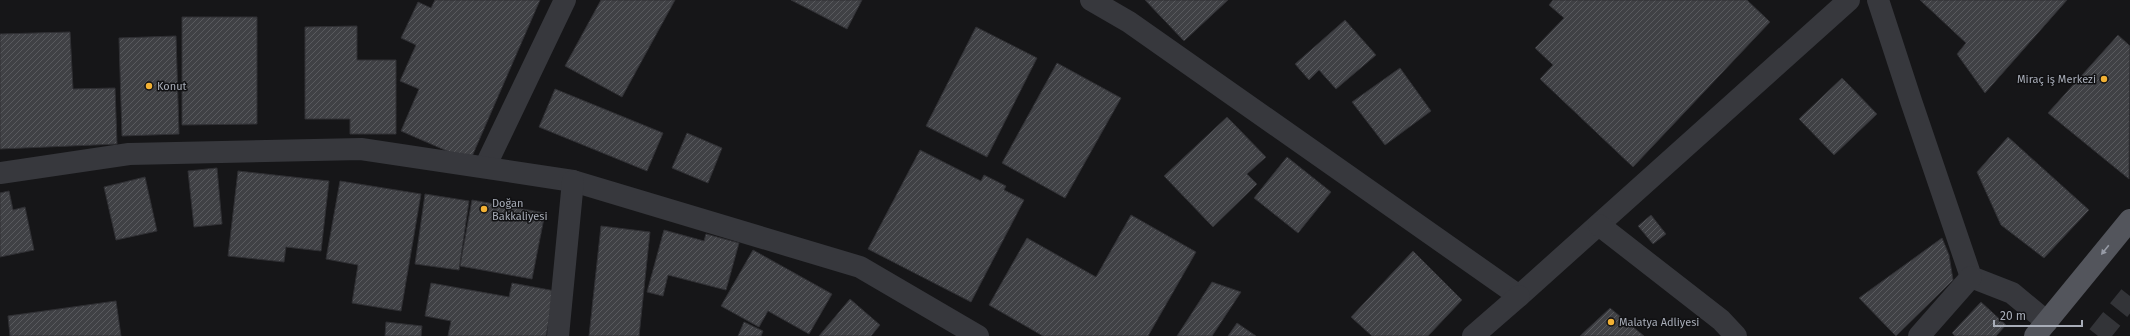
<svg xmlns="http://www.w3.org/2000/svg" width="2130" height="336" font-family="'Fira Sans',sans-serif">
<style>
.building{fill:url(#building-hatch);stroke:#303034}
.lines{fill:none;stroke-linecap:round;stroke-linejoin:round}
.highway-tunnel{stroke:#333438;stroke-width:22;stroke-dasharray:22 11;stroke-linecap:butt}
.minor{stroke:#37383d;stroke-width:22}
.major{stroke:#53555c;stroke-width:22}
.oneway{fill:#979ba6}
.poi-dot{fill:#f2b134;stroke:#111113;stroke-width:1.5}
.labels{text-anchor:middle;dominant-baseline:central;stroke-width:3;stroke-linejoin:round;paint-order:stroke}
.poi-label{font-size:11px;fill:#a8adb8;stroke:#111113;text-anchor:start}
</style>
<defs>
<pattern id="building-hatch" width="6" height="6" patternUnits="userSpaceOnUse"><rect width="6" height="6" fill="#404145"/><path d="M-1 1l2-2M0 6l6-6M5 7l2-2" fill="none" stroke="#595a5e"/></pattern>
</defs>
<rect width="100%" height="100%" fill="#161618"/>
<g class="building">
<path d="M435,0H540L470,161L401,131L419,89L400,81L416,45L401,38L418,2L431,8Z"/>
<path d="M601,0H675L622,97L565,66Z"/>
<path d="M791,0H862L847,29Z"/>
<path d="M1145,0H1228L1184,41Z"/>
<path d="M1553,0H1747L1770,22L1633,167L1540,79L1553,65L1535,48L1564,18L1549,5Z"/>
<path d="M1920,0H2067L1985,93L1957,54L1966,43Z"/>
<path d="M182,17H257V124L182,125Z"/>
<path d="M1345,20L1376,55L1336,89L1319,70L1309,80L1295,64Z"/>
<path d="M357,26V60H396V134H350V119H305V27Z"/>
<path d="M976,27L1037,58L987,157L926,126Z"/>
<path d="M70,32L73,89L115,88L117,144L0,149V34Z"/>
<path d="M2118,35L2130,46L2129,179L2048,113Z"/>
<path d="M176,36L179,134L122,136L119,38Z"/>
<path d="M1057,63L1121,98L1065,198L1002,163Z"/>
<path d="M1400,68L1431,111L1385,145L1352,102Z"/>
<path d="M1842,78L1877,114L1834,155L1799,119Z"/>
<path d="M555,89L663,133L647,171L539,127Z"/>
<path d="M1227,117L1266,157L1247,174L1257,184L1213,227L1164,176Z"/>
<path d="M687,133L722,148L708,183L672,168Z"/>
<path d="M2008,137L2089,210L2044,258L2001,225L1977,172Z"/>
<path d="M920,150L981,181L984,175L1006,186L1004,190L1024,200L971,302L868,249Z"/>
<path d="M1287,157L1331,192L1298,233L1254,198Z"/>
<path d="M217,168L222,224L194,227L188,171Z"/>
<path d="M238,171L329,181L321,251L286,247L284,262L228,256Z"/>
<path d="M145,177L157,231L116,240L104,187Z"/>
<path d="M340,181L421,194L401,311L352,303L358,265L326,259Z"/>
<path d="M9,191L13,210L25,207L34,250L0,257V193Z"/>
<path d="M425,194L469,201L459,270L415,264Z"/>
<path d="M472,200L545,213L532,279L460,266Z"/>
<path d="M1131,215L1196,252L1148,336H1043L989,305L1027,238L1096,277Z"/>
<path d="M1651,215L1666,234L1653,244L1638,226Z"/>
<path d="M601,226L650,232L639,336H589Z"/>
<path d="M664,230L704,241L706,234L739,243L726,290L668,275L663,296L647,292Z"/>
<path d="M1942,238L1949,255L1953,280L1896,336L1859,298Z"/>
<path d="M753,250L832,294L809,334L768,311L759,327L721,306Z"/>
<path d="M1413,251L1462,300L1428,336H1372L1351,317Z"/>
<path d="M1212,282L1241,292L1212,336H1177Z"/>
<path d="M431,283L509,297L512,283L555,291L546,336H448L451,321L425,316Z"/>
<path d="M850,299L880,325L871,336H819Z"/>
<path d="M116,301L121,336H10L8,316Z"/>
<path d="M1981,302L2006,325L1996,336H1955L1952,333Z"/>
<path d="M1610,308L1644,336H1580Z"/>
<path d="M386,322L422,326L421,336H385Z"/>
<path d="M744,322L763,331L761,336H738Z"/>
<path d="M1237,323L1256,336H1228Z"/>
</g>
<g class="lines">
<path class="highway-tunnel" d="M2098,336L2130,296"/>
<g class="minor">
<path d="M1091,0L1129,22L1519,296L1849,0"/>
<path d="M1878,0L1911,101L1971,277L2012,293L2047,322"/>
<path d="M485,167L565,0"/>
<path d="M0,173L129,154L361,149L573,181L860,267L978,336"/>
<path d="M1599,225L1721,320L1736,336"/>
<path d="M558,336L573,181"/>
<path d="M1473,336L1519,296"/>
<path d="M1919,336L1971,277"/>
</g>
<path class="major" d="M2035,336L2130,220"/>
</g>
<defs><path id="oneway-solid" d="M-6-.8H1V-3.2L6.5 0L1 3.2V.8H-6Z"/></defs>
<use class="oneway" href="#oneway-solid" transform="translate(2105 250) rotate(129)"/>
<g class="poi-dot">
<circle cx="2104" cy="79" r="4"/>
<circle cx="149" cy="86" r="4"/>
<circle cx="484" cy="209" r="4"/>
<circle cx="1611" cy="322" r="4"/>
</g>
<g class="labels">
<g class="poi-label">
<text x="2096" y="79" text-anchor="end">Miraç iş Merkezi</text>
<text x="157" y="86">Konut</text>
<text x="492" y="203">Doğan<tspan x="492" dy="13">Bakkaliyesi</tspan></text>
<text x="1619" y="322">Malatya Adliyesi</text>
</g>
</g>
<path d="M1994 320v6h88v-6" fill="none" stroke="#a8adb8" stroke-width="2"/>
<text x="2000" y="320" font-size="12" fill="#a8adb8" stroke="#111113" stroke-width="3" paint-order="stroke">20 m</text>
</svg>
